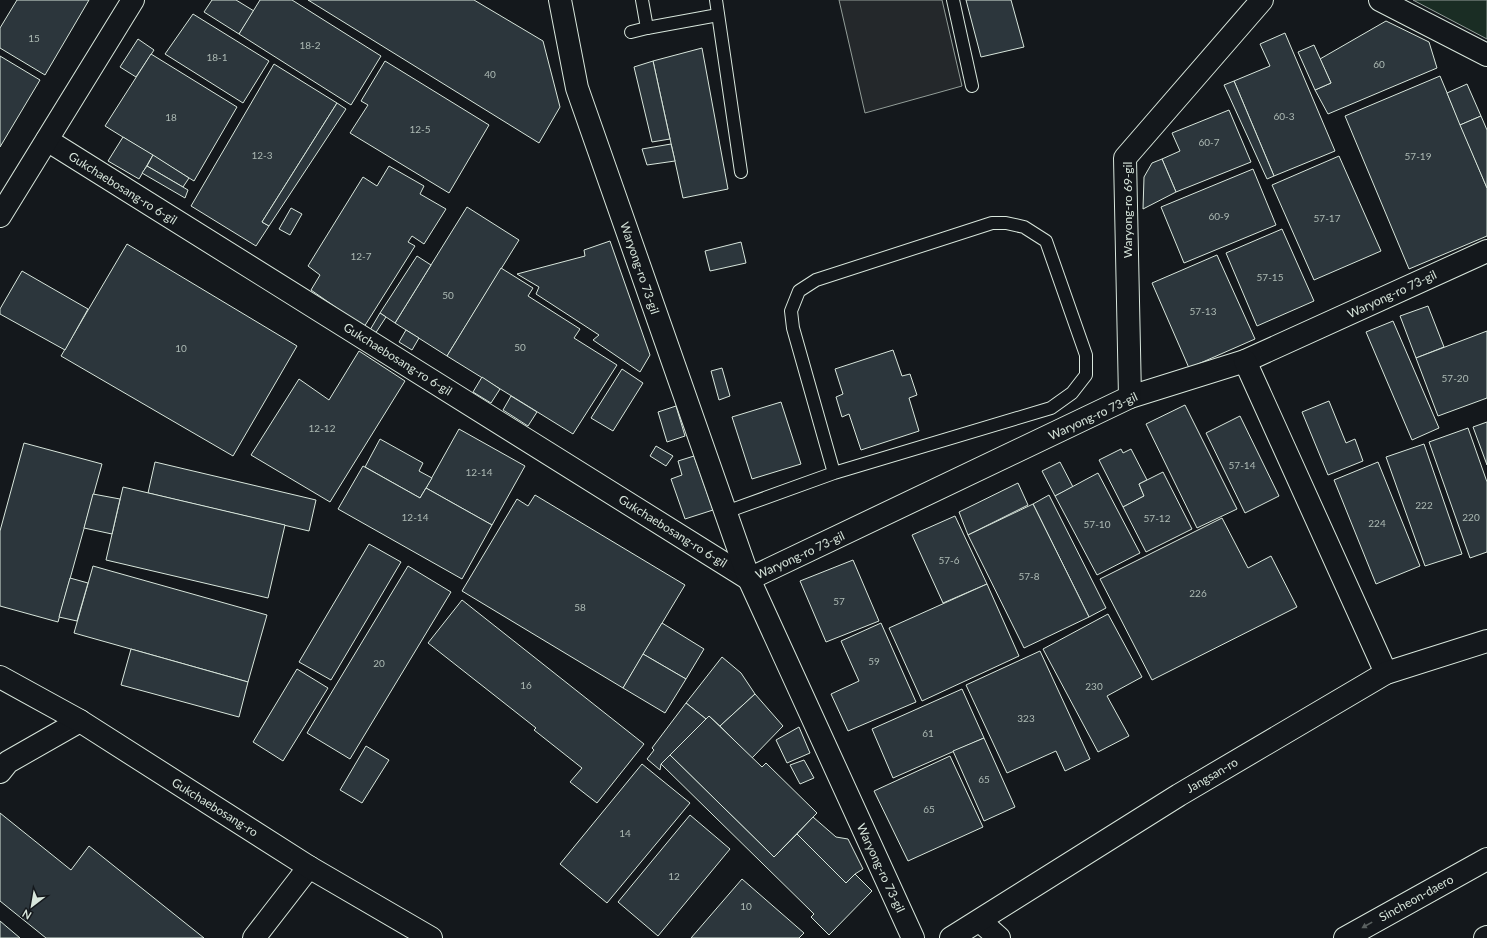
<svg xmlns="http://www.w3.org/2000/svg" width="1487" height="938" font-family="Lato,sans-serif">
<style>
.green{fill:#1a2d24;stroke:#939e99}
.parking{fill:#24282b;stroke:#939e99}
.building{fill:#2c363c;stroke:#d8e6dc}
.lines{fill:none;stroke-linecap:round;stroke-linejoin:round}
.service-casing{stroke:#d8e6dc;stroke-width:14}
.minor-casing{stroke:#d8e6dc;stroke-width:24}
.tertiary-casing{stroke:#d8e6dc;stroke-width:24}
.secondary-casing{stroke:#d8e6dc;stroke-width:24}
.trunk-casing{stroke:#d8e6dc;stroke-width:24}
.motorway-casing{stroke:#d8e6dc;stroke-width:24}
.service{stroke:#14181c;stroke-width:12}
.minor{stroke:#14181c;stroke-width:22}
.tertiary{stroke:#14181c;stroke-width:22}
.secondary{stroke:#14181c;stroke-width:22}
.trunk{stroke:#14181c;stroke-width:22}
.motorway{stroke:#14181c;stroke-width:22}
.oneway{fill:#59605f}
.labels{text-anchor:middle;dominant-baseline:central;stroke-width:3;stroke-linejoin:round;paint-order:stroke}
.number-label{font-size:10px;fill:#adbab4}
.street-label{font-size:12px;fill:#d8e6dc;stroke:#14181c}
</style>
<rect width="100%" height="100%" fill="#14181c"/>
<path class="green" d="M1413,0H1487V39Z"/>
<path class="parking" d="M839,0H942L962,86L865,113Z"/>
<g class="building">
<path d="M17,0H89L45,75L0,48V28Z"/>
<path d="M212,0H236L254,11L239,34L204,12Z"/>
<path d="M260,0H292L381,56L351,105L239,34Z"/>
<path d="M308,0H474L543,41L560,107L539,143Z"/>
<path d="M966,0H1011L1024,47L981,57Z"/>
<path d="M193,14L269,61L243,103L165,54Z"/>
<path d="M1386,21L1429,42L1437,68L1328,114L1315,90L1331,83L1320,59Z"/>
<path d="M1285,33L1335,151L1274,176L1234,81L1270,66L1260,44Z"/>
<path d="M138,39L154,50L136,77L120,67Z"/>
<path d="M1314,45L1331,83L1315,90L1298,52Z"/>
<path d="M702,48L728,189L683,198L653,61Z"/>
<path d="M151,54L237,107L194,181L105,126Z"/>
<path d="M0,56L40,80L0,147Z"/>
<path d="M385,61L489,125L449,193L350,133L368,105L361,101Z"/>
<path d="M653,61L670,139L652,142L634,67Z"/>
<path d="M274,64L337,103L262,222L269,226L256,246L191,206Z"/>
<path d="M1440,76L1487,188V236L1409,269L1345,116Z"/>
<path d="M1234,81L1274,176L1267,179L1224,85Z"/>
<path d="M1467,84L1481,116L1460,125L1447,93Z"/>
<path d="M337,103L346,109L269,226L262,222Z"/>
<path d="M1229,110L1251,162L1176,192L1162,159L1180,151L1172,133Z"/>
<path d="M1481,116L1487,130V188L1460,125Z"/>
<path d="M123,137L153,155L139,179L108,161Z"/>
<path d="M671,144L675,161L647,165L642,149Z"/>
<path d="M153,155L189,178L183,187L147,166Z"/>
<path d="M1339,156L1381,251L1314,280L1272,185Z"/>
<path d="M1162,159L1176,192L1143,209L1144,177L1152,163Z"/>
<path d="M147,166L188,190L185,198L142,173Z"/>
<path d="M389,166L424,186L420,194L446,209L424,244L412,236L408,242L415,246L364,327L311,290L320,275L308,266L363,177L377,186Z"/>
<path d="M1253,169L1276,225L1184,263L1161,207Z"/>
<path d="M467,207L519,240L447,356L395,323Z"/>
<path d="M291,208L302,214L290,235L279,229Z"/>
<path d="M1282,229L1314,301L1257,326L1226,253Z"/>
<path d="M610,241L650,355L640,372L593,340L599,335L536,294L539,287L517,274L585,256L584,250Z"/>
<path d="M741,242L746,263L710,271L705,251Z"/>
<path d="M127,244L297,346L233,456L61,356Z"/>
<path d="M1217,255L1255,339L1189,368L1152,283Z"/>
<path d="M417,256L431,265L395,323L380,313Z"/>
<path d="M501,268L533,288L528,296L580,329L574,338L617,365L573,434L447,356Z"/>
<path d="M22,271L88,309L65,350L0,314V309Z"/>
<path d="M1428,306L1444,347L1416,358L1400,316Z"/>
<path d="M380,313L386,317L375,334L370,330Z"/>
<path d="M1393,321L1439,428L1412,440L1366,332Z"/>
<path d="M406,330L419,338L412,350L399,342Z"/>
<path d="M1487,331V398L1438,416L1416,358Z"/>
<path d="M893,350L902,376L910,374L917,395L909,398L919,431L861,450L849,414L842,417L836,397L843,394L835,369Z"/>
<path d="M359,351L405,381L330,502L251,455L299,379L329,400Z"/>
<path d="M722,368L730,396L719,400L711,371Z"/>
<path d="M622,369L643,383L613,431L591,418Z"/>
<path d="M482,377L500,389L491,403L473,392Z"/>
<path d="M511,396L537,412L528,426L503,410Z"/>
<path d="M1329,401L1346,443L1355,439L1363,461L1328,475L1302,412Z"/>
<path d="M781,402L801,464L752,479L732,417Z"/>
<path d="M1185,405L1237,509L1197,528L1146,424Z"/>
<path d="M676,406L685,436L667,442L658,412Z"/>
<path d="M1240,416L1279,496L1245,513L1206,433Z"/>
<path d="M1487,422V465L1473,427Z"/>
<path d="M1468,428L1487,482V552L1470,558L1429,442Z"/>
<path d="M459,429L525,466L492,525L426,488Z"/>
<path d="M380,439L423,463L419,471L432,478L420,498L365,467Z"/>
<path d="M24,443L102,464L58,622L0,606V531Z"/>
<path d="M1424,444L1462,554L1425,566L1386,457Z"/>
<path d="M656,446L673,456L666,466L650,456Z"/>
<path d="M1121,449L1123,453L1131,449L1147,480L1139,484L1144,496L1123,507L1099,460Z"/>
<path d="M694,456L713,510L685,519L671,479L682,475L678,461Z"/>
<path d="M155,462L316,500L309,531L148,493Z"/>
<path d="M1060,462L1073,487L1055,496L1042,471Z"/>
<path d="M1378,462L1420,566L1376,584L1334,480Z"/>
<path d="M363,466L420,498L426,488L492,525L462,579L338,509Z"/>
<path d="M1163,472L1192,529L1146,552L1123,507L1144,496L1139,484Z"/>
<path d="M1098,473L1140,553L1097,575L1055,496Z"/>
<path d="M1018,483L1028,505L968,535L959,512Z"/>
<path d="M123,487L285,525L268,598L106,560Z"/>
<path d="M93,494L120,499L112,534L84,528Z"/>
<path d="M535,495L685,585L623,688L462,591L517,499L528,506Z"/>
<path d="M1049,495L1106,608L1089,617L1033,504Z"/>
<path d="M1033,504L1089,617L1024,648L968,535Z"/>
<path d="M955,516L987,584L943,603L912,535Z"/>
<path d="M1222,518L1248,568L1271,556L1297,607L1152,680L1100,579Z"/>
<path d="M369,544L401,562L331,680L299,662Z"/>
<path d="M853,560L879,621L826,642L800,581Z"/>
<path d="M93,566L267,615L248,682L74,633Z"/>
<path d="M408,566L451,592L350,759L307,733Z"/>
<path d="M70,578L88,583L77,621L59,617Z"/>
<path d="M987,584L1019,656L922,701L889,628Z"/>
<path d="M462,600L644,744L597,803L570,782L582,768L534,730L536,728L428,643Z"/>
<path d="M1108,614L1142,677L1107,696L1129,736L1098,752L1043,649Z"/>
<path d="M662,623L704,649L686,679L643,654Z"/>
<path d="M881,623L916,702L848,731L831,694L859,681L841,641Z"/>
<path d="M131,649L248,682L239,717L121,685Z"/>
<path d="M1040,651L1090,759L1065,771L1056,751L1007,773L966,685Z"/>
<path d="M643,654L686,679L665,713L623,688Z"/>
<path d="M722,657L741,673L755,694L720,726L709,716L706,719L686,703Z"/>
<path d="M297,669L328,688L283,761L253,742Z"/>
<path d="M962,689L984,738L893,778L872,729Z"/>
<path d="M755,694L783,726L752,758L720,726Z"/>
<path d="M686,703L706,719L661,764L660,770L647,759L654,750L652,748Z"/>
<path d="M709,716L762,767L766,763L817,813L774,857L670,755Z"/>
<path d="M799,727L810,753L787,763L776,740Z"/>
<path d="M984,738L1015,807L984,821L953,751Z"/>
<path d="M366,746L389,760L362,803L340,790Z"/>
<path d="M670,755L774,857L797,834L846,883L855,874L872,891L829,935L811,917L814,914L661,764Z"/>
<path d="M950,756L983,827L908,861L874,791Z"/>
<path d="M804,760L814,778L800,784L790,765Z"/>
<path d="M642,764L690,803L607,903L560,864Z"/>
<path d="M0,813L71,870L89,846L204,938H46L0,901Z"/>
<path d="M690,815L730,849L658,936L618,902Z"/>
<path d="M813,817L836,837L848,839L863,869L855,874L846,883L797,834Z"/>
<path d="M742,879L804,933L799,938H691Z"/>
<path d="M0,921L20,938H0Z"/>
</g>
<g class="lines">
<g class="service-casing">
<g id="service">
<path d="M642,0L647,28"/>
<path d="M716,0L741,172"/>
<path d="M953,0L972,86"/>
<path d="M631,32L647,28L718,15"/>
<path d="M726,512L834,473L1051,408L1072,393L1086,375V355L1046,241L1024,227L1006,223H992L816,280L799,291L791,311L793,328L834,473"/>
</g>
</g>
<g class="minor-casing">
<g id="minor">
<path d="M47,140L749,579L1130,397L1245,361L1487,251"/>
<path d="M0,216L133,0"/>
<path d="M1245,361L1386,673"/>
<path d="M1130,397L1125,158L1262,0"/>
<path d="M0,772L8,762L80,721"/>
<path d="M980,921L999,938"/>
<path d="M254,938L309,867"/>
</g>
</g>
<g class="tertiary-casing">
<g id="tertiary">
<path d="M560,0L577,88L749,579L913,938"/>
<path d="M1380,0L1487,55"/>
</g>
</g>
<g class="secondary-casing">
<g id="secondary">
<path d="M0,677L80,721L309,867L431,938"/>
<path d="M951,938L1179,795L1386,673L1487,641"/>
</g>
</g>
<g class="trunk-casing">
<path id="trunk" d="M1345,938L1487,859"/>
</g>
<g class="motorway-casing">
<path id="motorway" d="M1485,938L1487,937"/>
</g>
<use href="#service" class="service"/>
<use href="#minor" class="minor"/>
<use href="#tertiary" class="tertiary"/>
<use href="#secondary" class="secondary"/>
<use href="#trunk" class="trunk"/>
<use href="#motorway" class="motorway"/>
</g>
<defs><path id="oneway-solid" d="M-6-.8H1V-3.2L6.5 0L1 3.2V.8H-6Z"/></defs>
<use class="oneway" href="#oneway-solid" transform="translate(1367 925) rotate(151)"/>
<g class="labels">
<g class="number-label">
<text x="34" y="38">15</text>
<text x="310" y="45">18-2</text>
<text x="217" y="57">18-1</text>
<text x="1379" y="64">60</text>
<text x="490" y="74">40</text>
<text x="1284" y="116">60-3</text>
<text x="171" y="117">18</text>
<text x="420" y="129">12-5</text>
<text x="1209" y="142">60-7</text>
<text x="262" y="155">12-3</text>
<text x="1418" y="156">57-19</text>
<text x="1219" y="216">60-9</text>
<text x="1327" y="218">57-17</text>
<text x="361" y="256">12-7</text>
<text x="1270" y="277">57-15</text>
<text x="448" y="295">50</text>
<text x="1203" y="311">57-13</text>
<text x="520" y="347">50</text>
<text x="181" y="348">10</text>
<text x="1455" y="378">57-20</text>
<text x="322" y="428">12-12</text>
<text x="1242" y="465">57-14</text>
<text x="479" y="472">12-14</text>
<text x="1424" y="505">222</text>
<text x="415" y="517">12-14</text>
<text x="1471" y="517">220</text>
<text x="1157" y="518">57-12</text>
<text x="1377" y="523">224</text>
<text x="1097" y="524">57-10</text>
<text x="949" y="560">57-6</text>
<text x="1029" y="576">57-8</text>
<text x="1198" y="593">226</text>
<text x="839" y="601">57</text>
<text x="580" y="607">58</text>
<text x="874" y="661">59</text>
<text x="379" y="663">20</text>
<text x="526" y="685">16</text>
<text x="1094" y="686">230</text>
<text x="1026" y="718">323</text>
<text x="928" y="733">61</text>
<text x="984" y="779">65</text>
<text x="929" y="809">65</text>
<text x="625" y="833">14</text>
<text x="674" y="876">12</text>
<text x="746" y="906">10</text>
</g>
<g class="street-label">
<text transform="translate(123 188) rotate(32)">Gukchaebosang-ro 6-gil</text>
<text transform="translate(1127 210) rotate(-90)">Waryong-ro 69-gil</text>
<text transform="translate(640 268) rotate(71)">Waryong-ro 73-gil</text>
<text transform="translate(1392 294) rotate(-25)">Waryong-ro 73-gil</text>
<text transform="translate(398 359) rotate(32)">Gukchaebosang-ro 6-gil</text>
<text transform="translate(1093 416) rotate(-25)">Waryong-ro 73-gil</text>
<text transform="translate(673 531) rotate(32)">Gukchaebosang-ro 6-gil</text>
<text transform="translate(800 555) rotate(-25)">Waryong-ro 73-gil</text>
<text transform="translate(1212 775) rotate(-30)">Jangsan-ro</text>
<text transform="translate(215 807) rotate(32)">Gukchaebosang-ro</text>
<text transform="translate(881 868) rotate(65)">Waryong-ro 73-gil</text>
<text transform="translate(1416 898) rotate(-29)">Sincheon-daero</text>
</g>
</g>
<g transform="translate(32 906) rotate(211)" stroke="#14181c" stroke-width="3" paint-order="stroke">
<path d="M0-3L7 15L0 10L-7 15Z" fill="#d8e6dc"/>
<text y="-6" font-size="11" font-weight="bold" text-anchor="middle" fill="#d8e6dc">N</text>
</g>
</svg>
